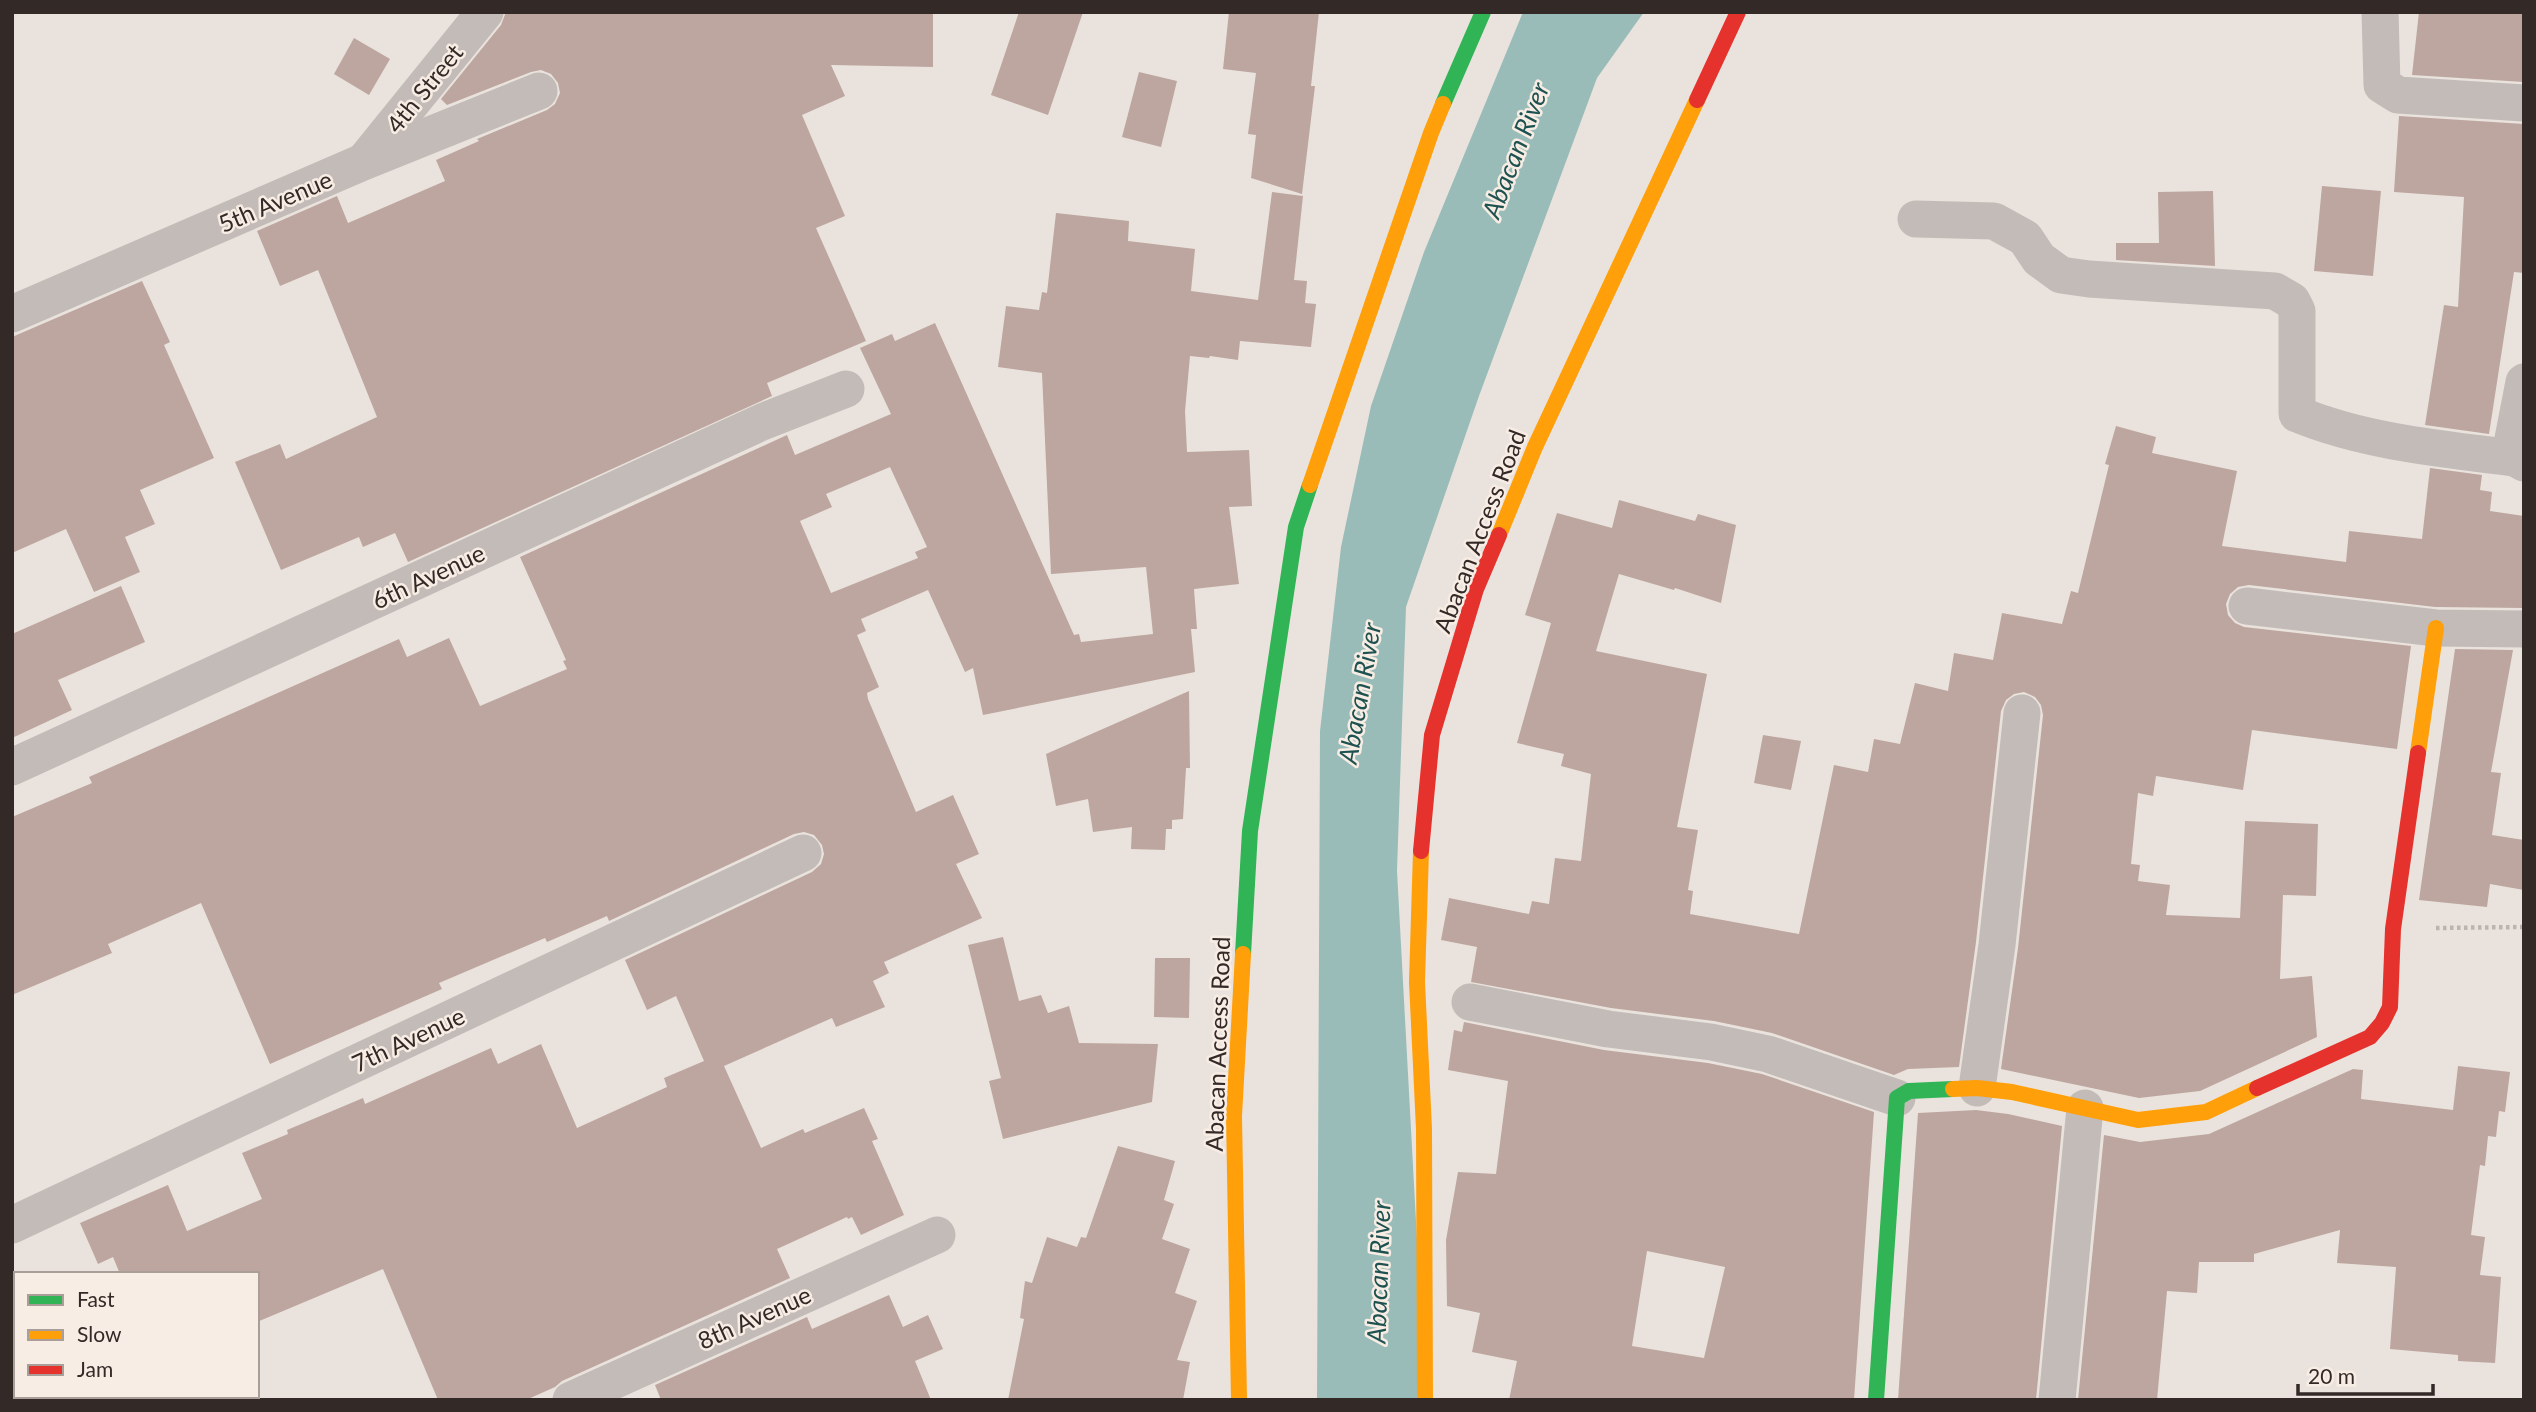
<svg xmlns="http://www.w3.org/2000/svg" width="2536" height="1412" font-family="Lato,sans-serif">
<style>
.water{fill:#9abcb9}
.building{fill:#bda69f;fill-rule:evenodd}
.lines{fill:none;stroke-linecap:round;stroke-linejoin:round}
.path{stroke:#bcb4af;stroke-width:4.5;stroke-dasharray:3.5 3.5;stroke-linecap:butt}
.street{stroke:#c3bbb7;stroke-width:37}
.fast{stroke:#30b455;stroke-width:16}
.slow{stroke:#ff9f0a;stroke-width:16}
.jam{stroke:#e5322d;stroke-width:16}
.labels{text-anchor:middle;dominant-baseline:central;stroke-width:5;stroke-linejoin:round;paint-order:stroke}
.street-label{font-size:24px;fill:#332926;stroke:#f8ede4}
.water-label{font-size:26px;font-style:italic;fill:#1e5251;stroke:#f8ede4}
</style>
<rect width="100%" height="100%" fill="#eae3dd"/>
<path class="water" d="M1523,12H1644L1597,78L1479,396L1406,607L1397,871L1418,1258L1417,1400H1317L1320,731L1341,547L1371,406L1424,252Z"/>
<g class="building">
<path d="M506,12H933V67L831,65L845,96L802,115L845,216L816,228L866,341L767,383L772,396L408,562L395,533L363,547L359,537L281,570L235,462L280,444L286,459L377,417L318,270L280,286L257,231L337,196L348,223L445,181L436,160L479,141L477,139L547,110L555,104L560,93L558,83L551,74L541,70L531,72L447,105L441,99L501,25Z"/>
<path d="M1019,12H1083L1048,115L991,95Z"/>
<path d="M1229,12H1319L1311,86H1315L1302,194L1251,178L1256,135L1248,134L1256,73L1223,69Z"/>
<path d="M2419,12H2524V82L2412,75Z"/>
<path d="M354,38L390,59L369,95L334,74Z"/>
<path d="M1139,72L1177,81L1161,147L1122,137Z"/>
<path d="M2399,116L2524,124V273L2514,272L2489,434L2425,425L2444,305L2458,307L2464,197L2394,192Z"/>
<path d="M2322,186L2381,191L2373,276L2314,271Z"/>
<path d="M2213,191L2215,266L2116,260V243H2159L2158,192Z"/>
<path d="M1272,192L1303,196L1294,280L1307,281L1305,303L1316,304L1311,347L1240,341L1238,360L1210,356L1209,358L1190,356L1185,411L1187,452L1249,450L1252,506L1229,507L1239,584L1194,589L1197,629H1191L1195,672L983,715L973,668L965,672L928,590L861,619L866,631L857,635L879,687L867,693L868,699L916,812L953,795L979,854L956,864L982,918L884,962L889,973L873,981L885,1007L836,1027L832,1018L724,1066L761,1148L803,1129L805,1133L864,1108L878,1139L872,1141L904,1215L861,1235L852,1217L848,1219L847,1217L777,1249L790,1278L562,1381L555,1387L526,1400H438L383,1269L257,1322V1274H120L113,1257L98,1264L80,1223L168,1185L187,1231L262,1199L242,1153L288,1134L287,1130L363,1098L365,1104L491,1048L498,1064L541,1044L577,1128L667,1087L664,1078L704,1061L676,996L647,1010L625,960L812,872L821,864L824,854L822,845L814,835L804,832L794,834L609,921L607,916L547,942L545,938L439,983L442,989L270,1064L201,903L108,944L112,953L12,995V817L92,783L89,777L399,639L407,657L449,638L480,706L567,669L563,661L566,660L520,557L787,435L795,455L891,414L860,348L892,334L895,341L935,323L1074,635L1079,634L1081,642L1153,634L1146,567L1051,574L1042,373L998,367L1006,306L1039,310L1042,292L1047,293L1056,213L1129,221L1128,241L1195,249L1191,291L1258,300ZM890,467L927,547L915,552L918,558L831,593L800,521L832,507L826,494Z"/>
<path d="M142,281L170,342L164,345L214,458L140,490L155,524L125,537L140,572L94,592L66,529L12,553V337Z"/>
<path d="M2116,426L2156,437L2152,453L2237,471L2222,546L2346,562L2349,531L2422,539L2430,468L2482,475L2480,490L2492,492L2490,511L2524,516V608L2435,607L2249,585L2238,587L2230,594L2226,604L2228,615L2235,623L2244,627L2411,646L2397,749L2252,730L2243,790L2156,776L2153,796L2138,793L2131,864L2140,865L2138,881L2170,885L2166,915L2240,918L2245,821L2318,824L2316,896L2283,895L2280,979L2312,976L2317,1037L2200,1091L2139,1098L2001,1069L2018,948L2043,715L2041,705L2035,697L2024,692L2014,694L2006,700L2001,711L1976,942L1959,1067L1908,1069L1894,1075L1772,1033L1714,1021L1611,1008L1471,982L1477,947L1441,940L1449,898L1529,914L1532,901L1549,904L1555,858L1581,861L1591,774L1561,766L1564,754L1517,743L1551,623L1525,615L1557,513L1612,528L1619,500L1695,521L1698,514L1736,525L1721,603L1675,588L1674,590L1619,574L1596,651L1707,674L1677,827L1698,830L1688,890L1693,891L1690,914L1799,934L1834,765L1868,772L1874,739L1900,744L1915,683L1948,691L1954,653L1993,660L2002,613L2062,624L2071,591L2078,593L2109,465L2105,464Z"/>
<path d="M121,586L145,642L58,680L72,710L12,738V634Z"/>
<path d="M2455,649L2513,650L2491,772L2501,773L2492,835L2524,840V890L2490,884L2487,907L2419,900Z"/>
<path d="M1189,691L1190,768H1186L1183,819L1172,820V829H1166L1165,850L1131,849L1132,827L1093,832L1088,799L1056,806L1046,754Z"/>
<path d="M1763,735L1801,741L1791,790L1754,783Z"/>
<path d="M1003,937L1019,1001L1041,995L1048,1013L1069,1006L1079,1043L1158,1044L1152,1102L1003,1139L989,1081L1001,1078L968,945Z"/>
<path d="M1155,958H1190L1189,1018L1154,1017Z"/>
<path d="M1464,1022L1604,1050L1708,1063L1762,1074L1874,1112L1854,1400H1509L1517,1361L1472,1352L1480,1313L1447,1306L1446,1240L1458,1172L1496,1174L1508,1081L1448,1070L1454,1030L1462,1032ZM1647,1251L1725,1267L1704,1358L1632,1346Z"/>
<path d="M2458,1066L2510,1072L2505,1112L2499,1111L2496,1137L2488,1136L2485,1166L2480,1165L2471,1235L2485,1237L2480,1275L2501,1277L2495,1363L2458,1361V1355L2390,1349L2396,1267L2337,1263L2340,1230L2254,1254V1262H2199L2197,1293L2167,1291L2157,1400H2078L2104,1135L2140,1142L2209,1134L2353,1069L2363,1070L2361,1099L2453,1110Z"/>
<path d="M1976,1110L2008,1114L2062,1126L2036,1400H1898L1918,1113Z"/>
<path d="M1118,1146L1175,1161L1164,1200L1174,1204L1162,1239L1190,1249L1175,1293L1197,1301L1177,1360L1190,1362L1183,1400H1008L1024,1319L1020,1318L1025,1281L1032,1283L1047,1237L1077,1247L1081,1237L1086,1238Z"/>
<path d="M889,1295L903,1327L928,1315L943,1349L915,1361L931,1400H661L655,1385L807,1317L812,1329Z"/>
</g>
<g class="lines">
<path class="path" d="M2436,928L2524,927"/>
<g class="street">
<path d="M2380,12L2382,85L2398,95L2524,103"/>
<path d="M366,159L485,12"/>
<path d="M1916,219L1994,221L2025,238L2039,259L2061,275L2089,279L2275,291L2292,301L2297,311V414C2365,442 2442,449 2515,458"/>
<path d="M12,314L363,162L539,91"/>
<path d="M2524,382L2511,449L2515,458L2524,463"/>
<path d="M2247,606L2436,628L2524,629"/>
<path d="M12,767L762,422L846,389"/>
<path d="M1470,1002L1608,1029L1711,1042L1768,1054L1897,1098"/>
<path d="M1977,1088L1997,945L2022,713"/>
<path d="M12,1225L803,853"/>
<path d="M571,1400L937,1235"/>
<path d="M2057,1400L2085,1108"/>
</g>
<g class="fast">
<path d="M1443,104L1483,12"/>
<path d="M1243,954L1250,831L1296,527L1310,485"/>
<path d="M1876,1400L1897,1098L1909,1091L1953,1089"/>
</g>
<g class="slow">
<path d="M1310,485L1431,133L1443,104"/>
<path d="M1499,535L1535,447L1697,100"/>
<path d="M2418,753L2436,628"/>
<path d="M1421,851L1417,982L1424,1129L1425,1400"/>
<path d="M1953,1089L1977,1088L2012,1092L2138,1120L2206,1112L2257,1088"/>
<path d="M1239,1400L1234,1116L1243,954"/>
</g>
<g class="jam">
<path d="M1697,100L1738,12"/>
<path d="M1421,851L1432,735L1476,589L1499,535"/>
<path d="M2257,1088L2370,1037L2382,1023L2390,1007L2393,929L2418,753"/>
</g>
</g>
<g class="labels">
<g class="street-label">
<text transform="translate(424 88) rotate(-51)">4th Street</text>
<text transform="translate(275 201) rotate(-23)">5th Avenue</text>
<text transform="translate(1479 531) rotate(-69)">Abacan Access Road</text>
<text transform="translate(428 576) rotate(-25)">6th Avenue</text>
<text transform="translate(408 1039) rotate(-25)">7th Avenue</text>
<text transform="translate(1217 1044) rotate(-88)">Abacan Access Road</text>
<text transform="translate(754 1317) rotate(-24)">8th Avenue</text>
</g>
<g class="water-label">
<text transform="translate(1515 150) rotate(-69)">Abacan River</text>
<text transform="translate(1359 693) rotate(-80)">Abacan River</text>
<text transform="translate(1378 1272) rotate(-88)">Abacan River</text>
</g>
</g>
<rect width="2536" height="1412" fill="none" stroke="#332926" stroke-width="28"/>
<rect x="14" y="1272" width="245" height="126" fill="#f8ede4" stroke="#a99f98" stroke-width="2"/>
<rect x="28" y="1295" width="35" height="10" fill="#30b455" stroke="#a99f98" stroke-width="2"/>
<text x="77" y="1307" font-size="21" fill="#332926">Fast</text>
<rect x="28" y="1330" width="35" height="10" fill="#ff9f0a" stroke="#a99f98" stroke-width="2"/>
<text x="77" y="1342" font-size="21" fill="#332926">Slow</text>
<rect x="28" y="1365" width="35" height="10" fill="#e5322d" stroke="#a99f98" stroke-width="2"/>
<text x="77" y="1377" font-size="21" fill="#332926">Jam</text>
<path d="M2298 1384v10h135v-10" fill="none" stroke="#332926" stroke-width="3.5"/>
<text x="2308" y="1384" font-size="21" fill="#332926" stroke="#f8ede4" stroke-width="5" paint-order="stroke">20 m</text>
</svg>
